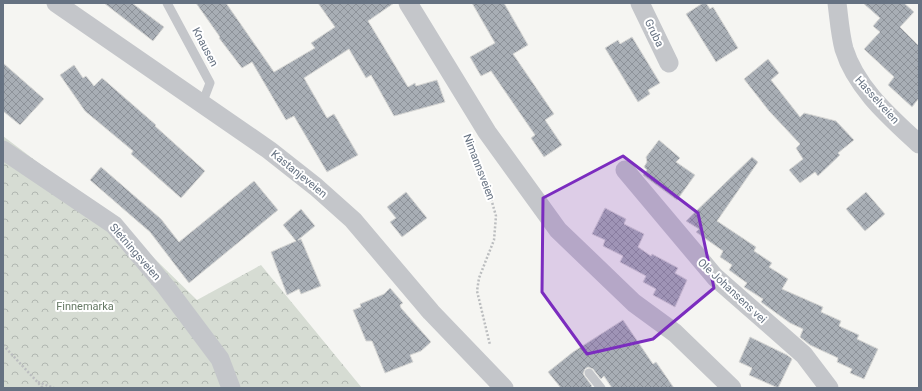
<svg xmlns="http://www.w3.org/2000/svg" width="922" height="391" font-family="Roboto,sans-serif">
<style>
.forest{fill:url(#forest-crowns)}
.building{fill:url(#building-cross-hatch);stroke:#d7d7d5}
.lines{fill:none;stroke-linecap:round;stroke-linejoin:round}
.path{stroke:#bbbdbf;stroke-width:2.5;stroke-dasharray:2 2;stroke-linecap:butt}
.service{stroke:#c4c6ca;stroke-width:9}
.minor{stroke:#c4c6ca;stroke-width:19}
.marked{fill:#7b2cbf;fill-opacity:0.2;stroke:#7b2cbf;stroke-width:3;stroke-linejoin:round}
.labels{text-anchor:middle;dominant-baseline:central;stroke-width:4;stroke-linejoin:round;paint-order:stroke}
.street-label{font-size:11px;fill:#667282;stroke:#fff}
.park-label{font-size:11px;fill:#667965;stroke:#fff}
</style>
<defs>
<pattern id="forest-crowns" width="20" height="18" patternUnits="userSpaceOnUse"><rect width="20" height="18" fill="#d6dcd3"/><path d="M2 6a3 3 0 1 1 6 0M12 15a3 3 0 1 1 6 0" fill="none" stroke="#b1b7b1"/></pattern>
<pattern id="building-cross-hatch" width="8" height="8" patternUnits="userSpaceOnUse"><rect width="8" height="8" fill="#a8aeb5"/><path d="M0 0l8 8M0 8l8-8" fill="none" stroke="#8d9299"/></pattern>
</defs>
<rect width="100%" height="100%" fill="#f5f5f2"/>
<path class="forest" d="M3,136L119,224L197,300L261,265L362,388H3Z"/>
<g class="building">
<path d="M104,3H132L164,27L153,41Z"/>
<path d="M196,3H226L274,72L315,48L311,43L335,27L318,3H394L368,21L408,87L415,83L416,86L437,80L445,102L394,116L371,75L366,78L349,49L304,78L327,118L334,114L358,155L327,172L294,116L286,120L252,62L242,68L219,38L220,37Z"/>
<path d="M472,3H504L528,45L513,54L554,114L545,120L562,145L544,157L531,138L535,135L491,71L481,76L470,57L495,43Z"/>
<path d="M703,3H706L710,9L713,7L738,48L716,62L686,14Z"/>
<path d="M863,3H904L914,12L900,27L919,46V98L912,107L888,85L894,77L864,49L880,32L873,26L880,18Z"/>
<path d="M632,37L660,83L648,90L650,94L638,102L605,48L618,40L620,44Z"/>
<path d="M768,59L779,73L771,80L800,117L804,113L836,121L854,140L838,153L840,155L818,176L815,172L800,183L789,170L803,159L796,148L800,144L769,111L744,79Z"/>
<path d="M3,63L44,99L20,125L3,111Z"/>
<path d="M74,65L83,78L86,76L94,86L102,78L156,125L155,126L205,171L181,198L131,154L133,151L85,111L60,75Z"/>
<path d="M659,140L680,158L676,162L695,175L677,200L643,175L647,170L644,167L647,162L646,157Z"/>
<path d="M752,157L758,162L717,221L756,247L754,251L772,263L769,267L788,279L782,289L823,307L821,312L841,321L839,326L859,335L857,339L878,349L864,379L850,373L852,369L837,362L838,358L810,345L800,337L803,329L790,323L761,302L763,299L744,287L747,283L729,270L732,265L720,257L723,251L696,232L699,229L686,221Z"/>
<path d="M101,167L161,219L179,242L254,181L278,210L189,283L150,232L90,180Z"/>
<path d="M406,192L427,218L402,237L390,222L396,218L387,207Z"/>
<path d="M866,192L885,214L865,231L846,209Z"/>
<path d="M605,208L626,219L624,224L644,234L638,247L651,256L652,254L678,268L675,273L687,280L675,307L653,295L656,289L643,282L646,276L620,262L623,256L603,246L605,240L592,234Z"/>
<path d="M301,209L315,226L298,240L301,239L321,286L301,294L299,289L287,295L271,252L296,241L283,225Z"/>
<path d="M390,288L403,303L400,305L401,308L431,342L421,351L410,355L413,362L385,373L372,341H366L353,310L361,307L360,304L384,294Z"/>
<path d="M623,320L653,364L656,362L674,388H612L604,376L601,379L593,369L588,367L585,369L583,374L592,386L590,388H561L548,372L573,352Z"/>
<path d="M750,337L787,355L792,359L778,388L749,375L752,368L739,362Z"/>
</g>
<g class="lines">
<g class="path">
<path d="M466,136L488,188L496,216L494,240L479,278L477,291L490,345"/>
<path d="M3,345L43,388"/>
<path d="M38,382L54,388"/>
</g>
<g class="service">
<path d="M167,3L210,83L202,104"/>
<path d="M589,373L601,388"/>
</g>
<g class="minor">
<path d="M56,3L269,150L316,187L353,220L431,312L504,388"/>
<path d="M408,3L487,132L558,230L634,303L675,333L732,388"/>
<path d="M640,3L669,63"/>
<path d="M837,3C839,18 840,34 844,49C856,88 890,117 919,144"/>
<path d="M3,150L114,225L166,287L220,359L231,388"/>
<path d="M625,170L715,277L804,355L829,388"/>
</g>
</g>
<path class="marked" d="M623,156L698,213L714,288L653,339L587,354L542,292L543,198Z"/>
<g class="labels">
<g class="street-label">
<text transform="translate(654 33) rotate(64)">Gruba</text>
<text transform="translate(205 47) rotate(62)">Knausen</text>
<text transform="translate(877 100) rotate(48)">Hasselveien</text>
<text transform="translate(479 167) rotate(69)">Nimannsveien</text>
<text transform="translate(299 174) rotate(39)">Kastanjeveien</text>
<text transform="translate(135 252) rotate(49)">Sletningsveien</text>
<text transform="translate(732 291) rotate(43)">Ole Johansens vei</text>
</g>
<g class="park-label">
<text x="85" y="306">Finnemarka</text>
</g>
</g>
<rect width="922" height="391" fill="none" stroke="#667282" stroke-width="8"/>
</svg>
